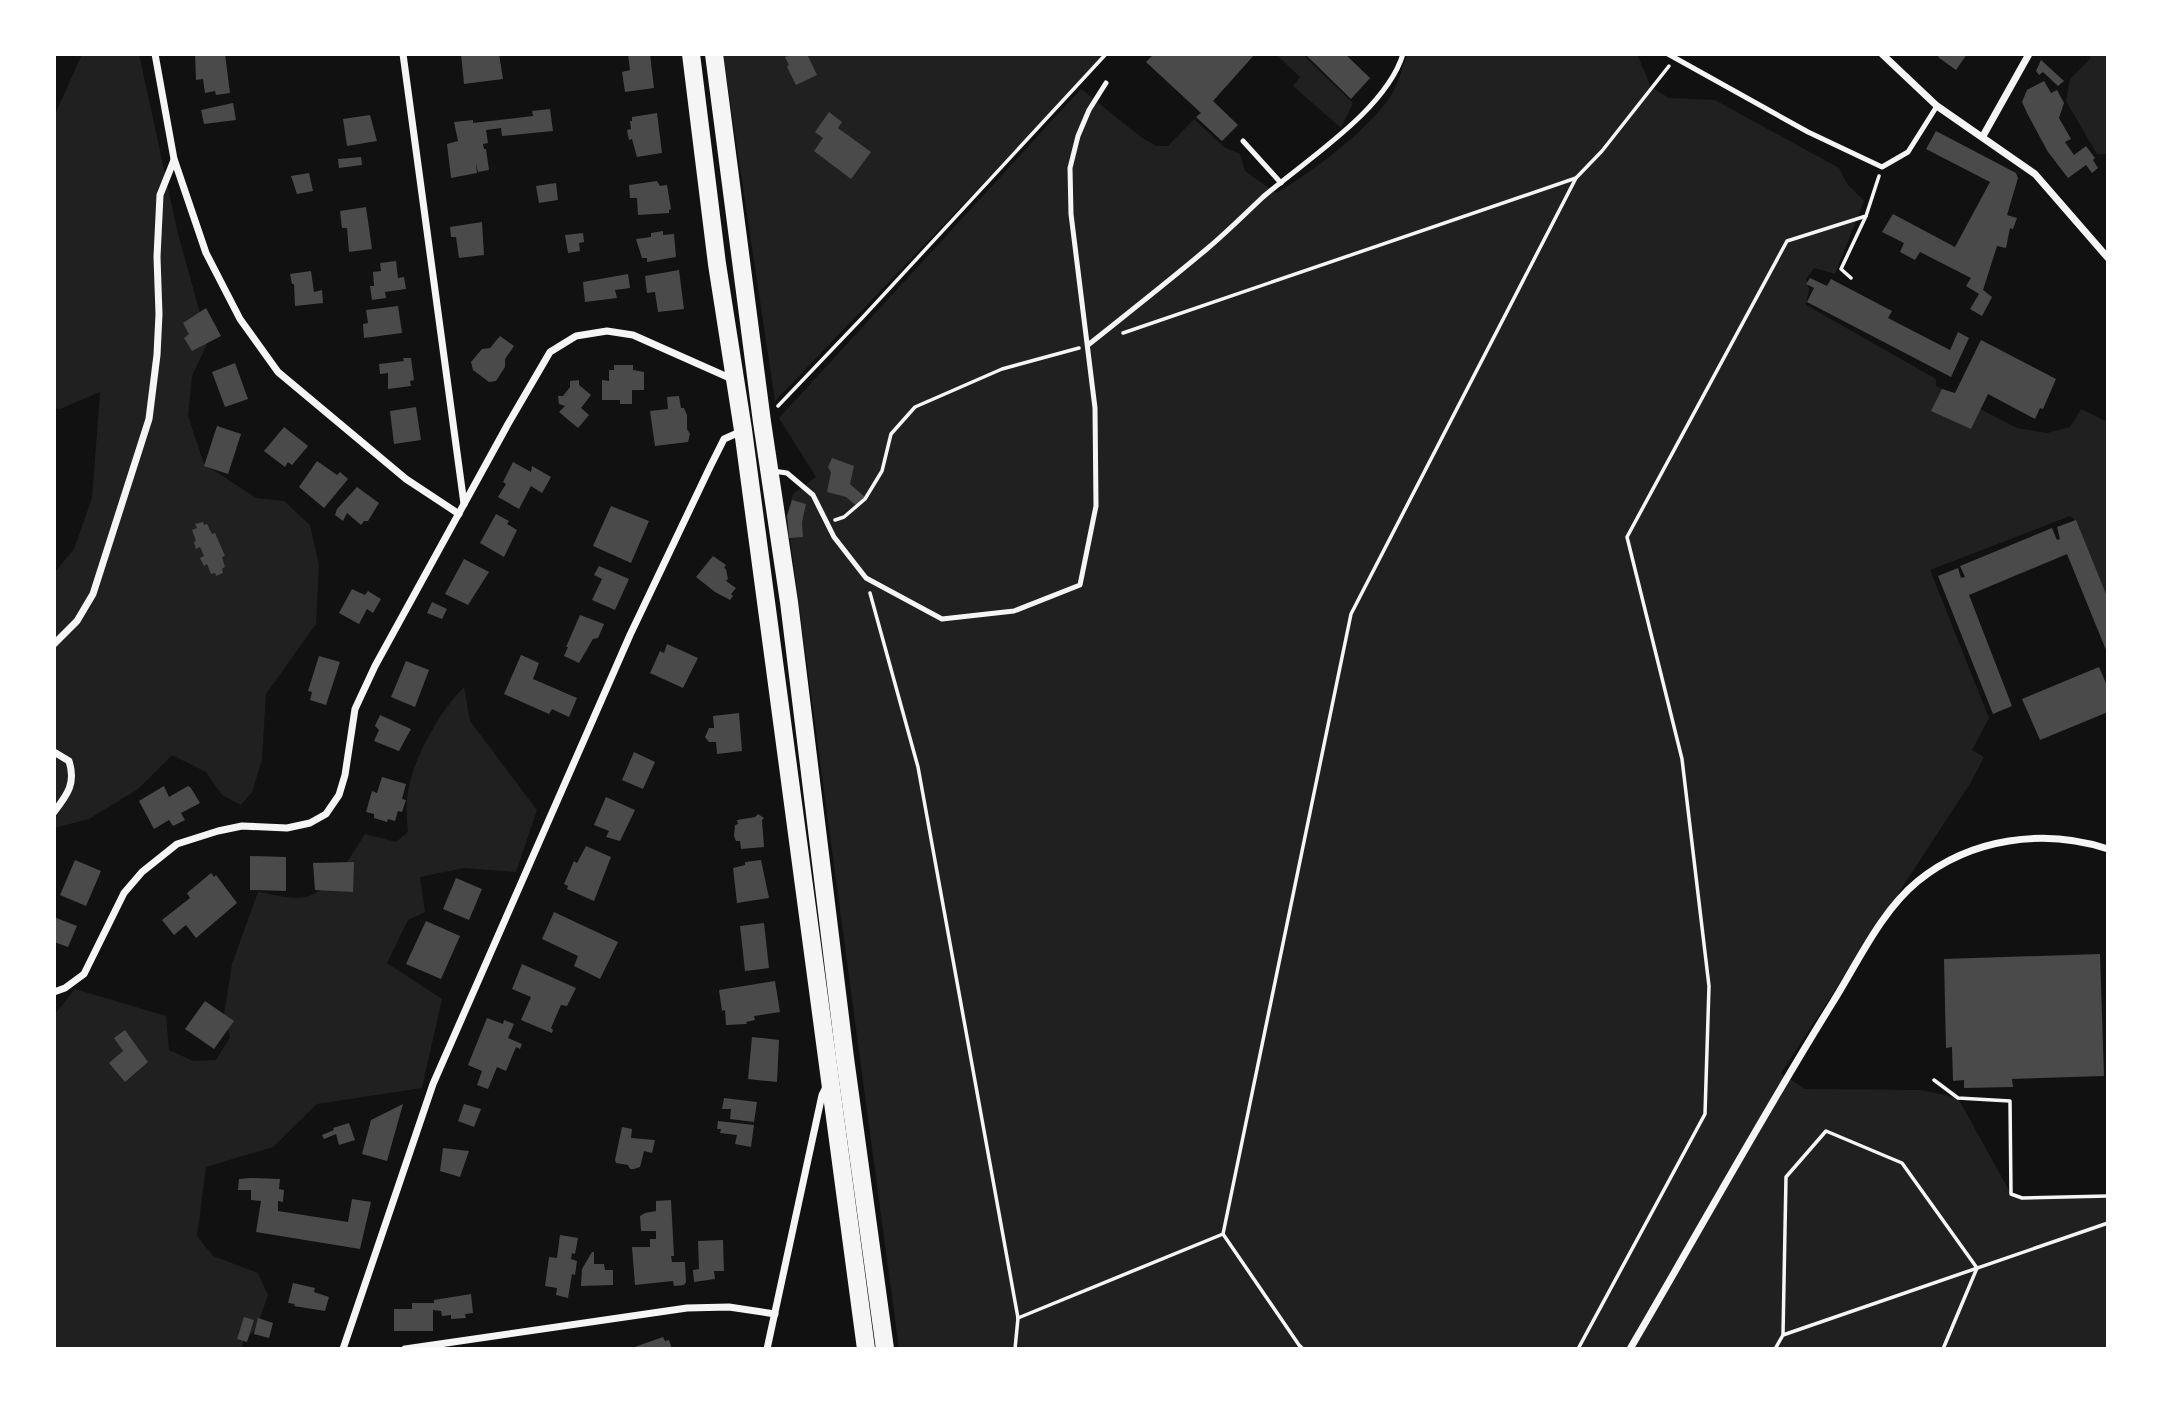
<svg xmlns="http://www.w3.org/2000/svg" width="2162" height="1403" font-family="'Titillium Web',sans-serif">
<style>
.green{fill:#202020}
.building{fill:#4a4a4a}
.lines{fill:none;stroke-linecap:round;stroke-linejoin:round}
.path{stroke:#f5f5f5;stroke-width:3.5}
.service{stroke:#f5f5f5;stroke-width:5}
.minor{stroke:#f5f5f5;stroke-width:7}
.primary{stroke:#f5f5f5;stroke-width:18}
</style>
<rect width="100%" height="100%" fill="#111"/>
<g class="green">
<path d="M82,54H139L178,234L208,342L192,376L188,416L204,464L256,498L284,501L310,525L319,565L316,624L266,694L262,760L252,792L241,805L222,795L206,772L172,755L138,789L89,819L54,828V573L74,549L92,498L100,392L60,409L54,408V117Z"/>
<path d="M723,54H1107L775,401Z"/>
<path d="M1276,54H1302L1353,103L1341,128L1293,86L1300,77Z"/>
<path d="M1407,54H1637L1651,87L1669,98L1715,100L1839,168L1847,184L1864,201L1835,274L1814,268L1806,279L1809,289L1806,305L1936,379V386L2017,428L2047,433L2070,427L2081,409L2108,422V600L2074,519L2070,516L1930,570L1989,718L1972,750L1984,757L1971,782L1781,1073L1805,1089L1921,1090L1958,1098L2011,1194L2022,1198L2108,1195V1349H899L787,515L793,494L816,477L779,418L1081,89L1141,137L1156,146H1168L1194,119L1224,147L1240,154L1245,171L1276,193C1309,175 1377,124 1394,90C1400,79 1403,66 1407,54Z"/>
<path d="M2091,54H2108V154H2097L2066,101L2070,79L2090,59Z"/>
<path d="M464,687L470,721L537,810L516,872L464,868L420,877L425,912L408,920L387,963L442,999L422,1088L317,1104L273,1147L206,1167L197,1236L213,1256L258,1273L268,1295L256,1329L243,1342L242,1349H54V1015L75,989L166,1016L169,1050L193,1061L216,1060L230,1037L224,1015L232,964L258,892C271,894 285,898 298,898C329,897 350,857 365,834L396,842L408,832C407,821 406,810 407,799C410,763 439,712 464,687Z"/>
</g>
<g class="building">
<path d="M195,54H225L230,93L216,95L215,91L205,93L203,79L196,80Z"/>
<path d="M461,54H499L503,79L464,84Z"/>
<path d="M628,54H650L654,88L625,92L622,72L630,70Z"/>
<path d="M793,54H807L817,75L796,85L787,67L789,65L785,57Z"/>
<path d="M1154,54H1255L1213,101L1238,125L1222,141L1196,117L1201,113L1146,62Z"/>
<path d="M1305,54H1345L1370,78L1351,99Z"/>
<path d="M1940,54H1967L1956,70L1938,57Z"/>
<path d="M2041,60L2064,81L2058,86L2043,72L2039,75L2036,71Z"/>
<path d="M2044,81L2051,93L2057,90L2064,103L2059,118L2071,139L2065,142L2074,155L2086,146L2095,158L2093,160L2098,168L2092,173L2086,165L2068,178L2048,152L2028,115L2022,102L2027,90Z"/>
<path d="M233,103L236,120L204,124L201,110Z"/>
<path d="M550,109L553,131L502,136L501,128L486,130L488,143L483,144L484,149H486L489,170L478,172L476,163L477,173L451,178L447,144L458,141L454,122L473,120V123L533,116L532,111Z"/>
<path d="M829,112L842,122L838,128L871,152L851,179L814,151L823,138L815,132Z"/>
<path d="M657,113L662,153L637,157L632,139L629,140L627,130L631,129L630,121H632V117Z"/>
<path d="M370,115L377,141L347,146L343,119Z"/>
<path d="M1936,131L2016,173L2018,178L2007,215L2017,218L2013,229L2010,228L2006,248L1997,246L1983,290L1992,297L1982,316L1970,309L1979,294L1966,286L1971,278L1920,252L1915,260L1900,252L1904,243L1882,232L1893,214L1955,247L1990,182L1926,149Z"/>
<path d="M361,157L362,165L339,168L338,159Z"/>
<path d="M309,173L313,191L297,194L291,176Z"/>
<path d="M657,181L660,186L667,185L671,209L669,210V213L638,215L637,198H630L629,185Z"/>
<path d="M556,183L558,200L539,203L536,186Z"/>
<path d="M366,207L372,249L349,252L347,228H342L340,211Z"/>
<path d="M482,222L484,255L459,258L456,237H451L450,227Z"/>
<path d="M663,231V235L674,234L676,257L647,262V258H642L636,239L651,237V233Z"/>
<path d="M583,233L584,242L579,243L580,251L568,253L565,235Z"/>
<path d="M396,261L398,278L404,277L406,289L385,292L386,298L372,300L370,286H374L373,272L381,271L380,263Z"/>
<path d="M679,270L684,309L658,312L655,292L647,293L645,276Z"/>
<path d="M311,271L314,292L322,290L323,303L295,306L294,284H292L290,274Z"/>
<path d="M628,274L630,288L615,290L617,298L585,302L583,282Z"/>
<path d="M1810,278L1827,286L1831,279L1892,311L1888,318L1950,350L1958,332L1969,338L1951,377L1807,302L1814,288L1806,284Z"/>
<path d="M398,306L402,333L364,338L363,324L368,323L366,310Z"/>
<path d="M206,308L221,336L192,351L184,338L189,334L183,323Z"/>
<path d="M500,336L514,346L505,359V367L496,381L489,382L473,370L471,362L482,349L490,348Z"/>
<path d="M1981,340L2056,379L2043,409L2040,408L2035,419L1988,394L1971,429L1931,411L1942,389L1955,393Z"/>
<path d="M403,358H411L414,380L410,381L411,386L388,389V373L380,374L379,364L404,361Z"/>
<path d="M235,363L248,399L225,407L212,372Z"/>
<path d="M614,365H633V370L644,372V390H632V404H620V400H602V380L609,381V370H614Z"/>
<path d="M579,380V385L591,395L581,408L589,415L578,428L559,412L565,406L559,404L558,396H563L570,387V381Z"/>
<path d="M679,396L681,408H684L687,415V429L690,434L688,442L655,446L650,411L668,409L667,397Z"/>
<path d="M416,407L421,440L394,444L390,411Z"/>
<path d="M217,426L241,434L228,474L204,466Z"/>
<path d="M284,427L308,446L292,465L288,462L285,467L264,451Z"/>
<path d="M832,458L854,466L850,484L866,498L858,507L846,497L827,492L831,472L828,467Z"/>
<path d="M317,461L337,475L340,472L348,479L324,508L299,487Z"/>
<path d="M513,462L531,472L532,466L551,477L542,493L531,486L519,509L498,497L506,484L503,482Z"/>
<path d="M357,487L379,503L368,521H364L361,525L347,513L343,521L335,515L337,509Z"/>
<path d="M792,500L806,504L802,522L803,537L789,538L787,516Z"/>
<path d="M611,506L649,521L631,563L593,546Z"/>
<path d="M496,514L509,521L507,524L517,530L504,557L480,543Z"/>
<path d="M2076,520L2108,599V655L2067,554L1969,595L2012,706L1993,714L1938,576L1958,568L1961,578L1965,577L1960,566L2052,528L2057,540L2060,539L2057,527Z"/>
<path d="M203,522L204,525L207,524L212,534L215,533L225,556L222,557L225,567L222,569L223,573L216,576L215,573L211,574L207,564L204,566L200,558L204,556L200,547L196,549L194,542L196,541L192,530L197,528L195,524Z"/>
<path d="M713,556L726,565L724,568L726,569L728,579L726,581L736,588L731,594L733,596L730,600L715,592L696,577Z"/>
<path d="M464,559L489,572L468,605L445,594Z"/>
<path d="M599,566L629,579L615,610L592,600L602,579L594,575Z"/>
<path d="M352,589L365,595L368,591L381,599L373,613L367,609L359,624L339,613Z"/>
<path d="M432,602L447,609L442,619L427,613Z"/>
<path d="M580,615L604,624L598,638L593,639L579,663L564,656L568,647H566Z"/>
<path d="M667,644L698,658L683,688L650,673L660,651L664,653Z"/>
<path d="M521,655L539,663L533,679L577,698L569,717L552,709L549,714L504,694Z"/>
<path d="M319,656L340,662L326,705L310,700L312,692L308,691Z"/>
<path d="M406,661L429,670L415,707L391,697Z"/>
<path d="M2099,667L2108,688V712L2040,740L2022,699Z"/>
<path d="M739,713L742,751L717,754L716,742H709L705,737L709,728H714L713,716Z"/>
<path d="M380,715L411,729L399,751L374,741L379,730L375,726Z"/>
<path d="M634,752L655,762L643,789L622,780Z"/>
<path d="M382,777L406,784L402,799L406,800L402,812L398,811L395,821L388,819L387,822L374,818V814L366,812L372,791L377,793Z"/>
<path d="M164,786L169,797L188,786L191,788L200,803L181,813L185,820L173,826L169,820L154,829L139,801Z"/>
<path d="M606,797L635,810L620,841L606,837L609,831L594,825Z"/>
<path d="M758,814L764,818L762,820L764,847L741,849L740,841H736L734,836L735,825L738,824L737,820L755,817Z"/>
<path d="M586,846L611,857L594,901L567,889L568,886L564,884L574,861L577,863Z"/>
<path d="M250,856L286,857V891L250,890Z"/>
<path d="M75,860L101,871L86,906L60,895Z"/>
<path d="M761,860L769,898L737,903L733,868L745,865V862Z"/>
<path d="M354,862L353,892L315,890L313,863Z"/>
<path d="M211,873L214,877L216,875L237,903L196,938L186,925L174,935L162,920L190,898L187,893Z"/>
<path d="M456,878L482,889L469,920L443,909Z"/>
<path d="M554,912L618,942L600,979L574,966L578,956L542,939Z"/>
<path d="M54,917L77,926L68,947L54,942Z"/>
<path d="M426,921L460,936L441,979L406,964Z"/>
<path d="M764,923L769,968L745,971L740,926Z"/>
<path d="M2100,954L2104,1076L2012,1079L2013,1087L1964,1088V1080L1953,1081L1952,1047L1946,1048L1944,959Z"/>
<path d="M522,964L576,988L567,1006L561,1005L551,1028L553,1030L552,1033L521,1020L531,997L512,989Z"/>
<path d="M775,981L780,1012L754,1016L755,1020L746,1022L747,1024L726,1025L725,1010L722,1011L719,990Z"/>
<path d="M205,1001L234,1021L214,1049L185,1029Z"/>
<path d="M487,1018L503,1024L504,1020L514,1024L508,1038L522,1044L520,1049L516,1047L506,1071L497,1067L488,1089L477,1085L482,1071L468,1065Z"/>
<path d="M125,1030L148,1062L125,1082L109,1063L123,1051L114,1038Z"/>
<path d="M752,1037L779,1040L777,1082L748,1079Z"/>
<path d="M724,1098L757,1102L754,1122L730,1119L731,1109H722Z"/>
<path d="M403,1104L387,1161L362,1154L371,1120Z"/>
<path d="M464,1104L481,1109L474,1127L458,1121Z"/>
<path d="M718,1121L754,1125L751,1147L735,1144L737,1135L720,1133L721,1129H717Z"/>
<path d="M349,1123L355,1140L339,1145L336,1134L324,1139L322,1135L334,1130L333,1128Z"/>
<path d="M622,1127L632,1129L631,1138L655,1140L652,1153L644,1151L640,1167L634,1169H630L628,1165L616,1163L615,1160Z"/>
<path d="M443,1148L469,1151L460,1177L440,1171Z"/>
<path d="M251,1178L280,1179L279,1189L284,1190L283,1202L278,1201V1211L348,1222L352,1199L371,1202L360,1249L256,1232L261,1201L251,1200V1190H238L239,1179Z"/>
<path d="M671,1200L674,1256H671L672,1262H685L686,1282L684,1285L674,1286L673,1281L635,1285L632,1247H650V1239H656V1231H641L640,1216L645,1213L656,1211V1201Z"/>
<path d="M560,1235L578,1238L575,1254L572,1253L571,1259L577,1261L575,1275L572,1274L568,1298L556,1295L557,1288L545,1286L549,1257L557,1258Z"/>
<path d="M723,1240L724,1271H714L715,1279L694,1282L693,1270L699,1269L698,1241Z"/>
<path d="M592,1252H594V1264H604L605,1270H613V1285L581,1286L582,1269Z"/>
<path d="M293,1283L315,1288L314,1292L329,1297L325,1311L294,1306L295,1304L288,1303Z"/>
<path d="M471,1294L473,1313L465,1314L466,1318L451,1319V1315L442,1316L441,1311L433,1310V1331H394V1309H412V1303H434V1300Z"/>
<path d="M244,1317L254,1320L247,1342L237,1339Z"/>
<path d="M258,1318L273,1323L269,1338L254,1334Z"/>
<path d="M663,1337L665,1341L669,1340L672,1349H629Z"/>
</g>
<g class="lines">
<g class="path">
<path d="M1851,278L1841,269L1866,216"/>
<path d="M1123,333L1576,178L1602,151L1669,66"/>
<path d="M778,406L863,317L1106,54"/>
<path d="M835,520L844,517L865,499L882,471L891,434L915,407L1002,369L1079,348"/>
<path d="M870,593L918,767L1018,1318L1015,1349"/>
<path d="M1934,1080L1958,1098L2010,1101L2011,1194L2022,1198L2108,1196"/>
<path d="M1223,1234L1351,614L1576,178"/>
<path d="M1018,1318L1223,1234L1299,1345L1303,1349"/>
<path d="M1783,1335L1786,1177L1826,1131L1902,1163L1977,1268L1943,1349"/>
<path d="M1578,1349L1705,1114L1709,986L1682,759L1627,537L1787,241L1866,216L1879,176"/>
<path d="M1775,1349L1783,1335L2108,1223"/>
</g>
<g class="service">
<path d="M1668,54L1808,132L1882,167L1908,152L1937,106"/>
<path d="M1243,141L1281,183"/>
<path d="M1088,345C1128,313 1169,281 1208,248C1227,232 1245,214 1263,197C1307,159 1386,110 1403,54"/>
<path d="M773,471L787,473L813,495L834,537L866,578L942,619L1014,611L1080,585L1096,506L1095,408L1071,214L1070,168L1078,136L1089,110L1106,83"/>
</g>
<g class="minor">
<path d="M155,54L174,159L206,253L240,319L278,372L406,479L459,514"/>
<path d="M403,54L464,504"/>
<path d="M1882,54L1937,106L2035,174L2108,258"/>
<path d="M1983,136L2029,54"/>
<path d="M54,644L77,621L93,594L149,419L157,355L159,314L157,257L160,195L174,160"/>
<path d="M54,752L69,761C76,783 68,794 54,812"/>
<path d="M54,992L65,988L84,974L124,893L142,872L177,844L218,831L242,826L287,828L310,823L326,814L339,795L345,775L355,709L375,666L508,424L550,352L576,336L607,331L633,335L732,379"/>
<path d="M343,1349L433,1084L630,635L710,467L724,439L742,431"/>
<path d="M405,1349L687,1308L729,1307L775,1314"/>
<path d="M767,1349L822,1095L826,1087"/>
<path d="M1630,1349C1698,1233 1762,1116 1833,1002C1858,962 1881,911 1918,881C1971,838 2044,828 2108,849"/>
</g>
<g class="primary">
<path d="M691,54L717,264L743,430L866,1349"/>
<path d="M714,54L762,422L789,602L845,1058L885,1349"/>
</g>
</g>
<rect width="2162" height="1403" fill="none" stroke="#ffffff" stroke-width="112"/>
</svg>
